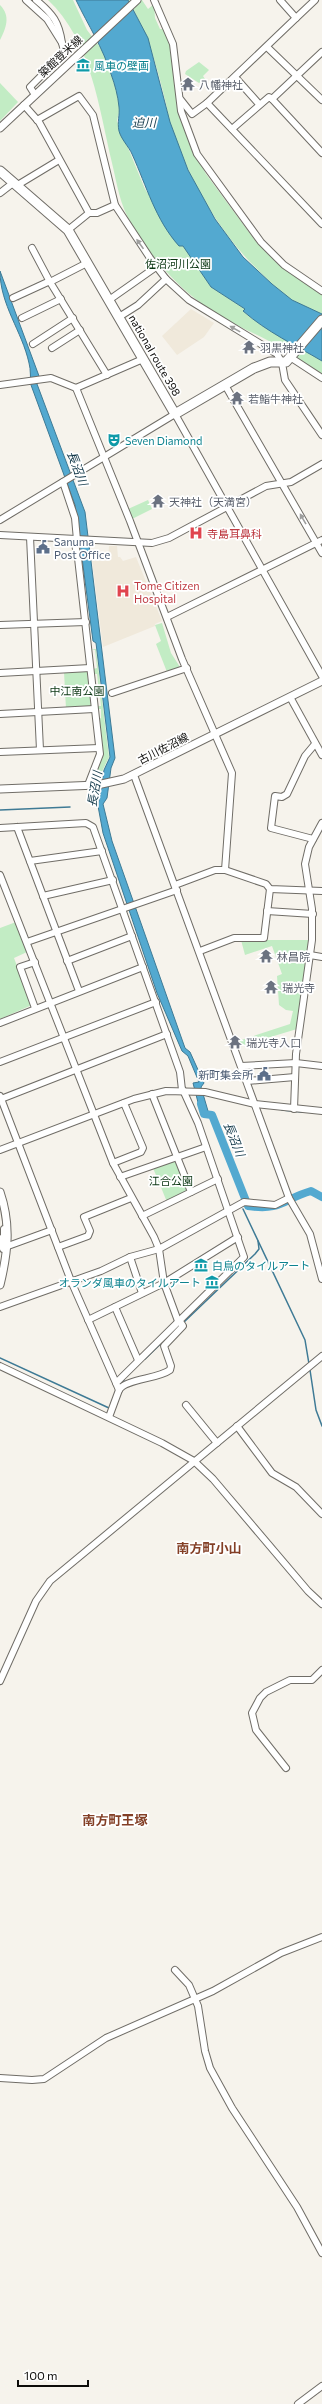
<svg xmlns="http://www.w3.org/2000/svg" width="322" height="2404" font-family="Commissioner,'Noto Sans JP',sans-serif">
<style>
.built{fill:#f0e9db}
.green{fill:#c2ecc4}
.water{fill:#53a9d0;stroke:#3e7a95}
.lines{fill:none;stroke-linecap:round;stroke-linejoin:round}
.stream{stroke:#3e7a95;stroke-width:1.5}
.river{stroke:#53a9d0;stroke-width:8}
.minor-casing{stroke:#706d67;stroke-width:8}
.major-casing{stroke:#706d67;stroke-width:9}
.highway-casing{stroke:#706d67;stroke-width:11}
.minor{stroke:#fff;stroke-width:6}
.major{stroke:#fff;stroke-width:7}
.highway{stroke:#fff;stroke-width:9}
.oneway{fill:#9e9e9d}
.labels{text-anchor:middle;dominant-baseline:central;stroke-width:3.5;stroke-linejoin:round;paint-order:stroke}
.street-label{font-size:11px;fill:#0d0c0a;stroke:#fff}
.culture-label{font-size:11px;fill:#0d838f;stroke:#fff;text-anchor:start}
.worship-label{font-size:11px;fill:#5b616d;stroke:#fff;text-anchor:start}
.park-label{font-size:11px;fill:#0a3612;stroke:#fff}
.health-label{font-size:11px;fill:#be3a42;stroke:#fff;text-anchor:start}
.service-label{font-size:11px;fill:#4e5e75;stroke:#fff;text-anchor:start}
.water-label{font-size:12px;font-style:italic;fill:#143a4b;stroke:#fff}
.quarter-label{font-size:13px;font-weight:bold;fill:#833f26;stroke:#fff}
</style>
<rect width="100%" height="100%" fill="#f6f3ec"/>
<g class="built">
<path d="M191,309L214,323L204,337L177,355L162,336Z"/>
<path d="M109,546H117L118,557H120L123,561L136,557L162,621L155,624V626L103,647L92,561H108Z"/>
</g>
<g class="green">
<path d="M48,0H73L87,30L103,51L116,89L120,108L117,121L145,189L211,287L245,309L244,312C267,332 295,345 322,361V376C309,368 297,358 284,350C263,336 237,327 215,313C181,291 151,259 131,223C120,205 117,184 112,163C99,108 91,40 48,0Z"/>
<path d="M128,0H142L148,9L154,4L155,18L160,29H165L167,32L173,56L177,108L191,146L206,174L254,239L289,272L322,295V314C299,309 278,290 262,274C219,233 188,179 170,123C167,114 167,105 164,96C156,62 146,30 128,0Z"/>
<path d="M0,5C11,16 6,28 0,40Z"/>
<path d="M199,62L209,70L203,76L205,79L199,83L185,74L186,71Z"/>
<path d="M0,83L18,102L0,121Z"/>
<path d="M148,500L152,509L132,519L128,509Z"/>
<path d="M162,623L171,653L180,667L167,672L156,644L161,641L155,625Z"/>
<path d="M91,649H96L109,757L99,778L94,779V775L103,757L98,719L101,718V709H98V706H101L100,696L96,697V692H99L97,674H94L93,669L97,668L95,650Z"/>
<path d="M87,671L91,707L66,709L64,672Z"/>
<path d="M16,922L27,952L14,958L32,1005L0,1019V928Z"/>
<path d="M241,940H310L297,1029L237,1047L235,1042L290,1024L293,1011L286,1010L279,1005L277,976L282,974L272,946L245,955Z"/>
<path d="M177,1159L189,1191L167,1202L153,1168Z"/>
</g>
<g class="water">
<path d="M76,0H128L148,38L170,122L188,170L215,219L243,257L272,284L292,300L322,314V361C295,345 267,332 243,311L245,309L211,287L183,246H179C155,219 147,187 132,154C129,147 121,139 119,131C117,122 120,115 119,107C118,96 115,85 111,74C103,48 88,25 76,0Z"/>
<path d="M0,271L39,376L37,384L85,512L115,758L111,768L107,798L103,804L112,841L185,1048L190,1052L204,1083L201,1087L208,1111L201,1114L193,1083L199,1082L188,1056L182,1051L157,993L103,833L98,806L104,770L110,757L96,643L93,641L75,505L31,385C30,378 31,370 29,363C22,331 0,305 0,271Z"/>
</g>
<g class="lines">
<g class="stream">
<path d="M0,810L70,807"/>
<path d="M282,1110L302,1112"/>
<path d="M243,1209L305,1340L309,1364"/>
<path d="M183,1323L255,1254L259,1249L258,1241"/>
<path d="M0,1358L109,1408"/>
<path d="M145,1359L177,1328"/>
<path d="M310,1370L316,1410L322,1426"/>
<path d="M119,1386L124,1380"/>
</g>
<path class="river" d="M201,1104L204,1114L212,1115L248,1206C282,1211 283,1199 311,1191L322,1197"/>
<g class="minor-casing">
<g id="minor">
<path d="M26,0L47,19L62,43"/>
<path d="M154,0L173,44L181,111L197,154L261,242L284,265L322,291"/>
<path d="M296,18L315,0"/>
<path d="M267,47L322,100"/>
<path d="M235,77L259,104"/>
<path d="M35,95L30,87L62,55C65,50 63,48 62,43C59,22 53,14 36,0"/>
<path d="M272,99L322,153"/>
<path d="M181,100L192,114L207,103L296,18L280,0"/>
<path d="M207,103L322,224"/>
<path d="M24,105L39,122L89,213H97L115,205"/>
<path d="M37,120L79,96L93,115L115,205L150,258L166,279L189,300L277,354L282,363L285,380L322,435"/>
<path d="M232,129L269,97L272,99L322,52"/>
<path d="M16,186L59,160"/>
<path d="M0,193L13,183"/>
<path d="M68,230L89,213"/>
<path d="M32,248L50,282"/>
<path d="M87,263L50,282L107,375"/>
<path d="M13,298L50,281"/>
<path d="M109,300L156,267"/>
<path d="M119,317L138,305L166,279"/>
<path d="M22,318L61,299"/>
<path d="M33,344L73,318"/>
<path d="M52,348L80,330"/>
<path d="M292,356L293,359L322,378"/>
<path d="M0,385L51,378L76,388L143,359"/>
<path d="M225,385L322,553"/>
<path d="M76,388L130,521L182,659L232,773L225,870"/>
<path d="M63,482L75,518L77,540"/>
<path d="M0,520L175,414L322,676"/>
<path d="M0,535L152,543L169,538L266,486L291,482L322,464"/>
<path d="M30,537L40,750"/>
<path d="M74,540L78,558L100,754L88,785"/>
<path d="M167,617L322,540"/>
<path d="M0,625L86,622"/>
<path d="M0,673L90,668"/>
<path d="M112,693L187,668"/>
<path d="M290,697L322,755"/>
<path d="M0,714L94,709"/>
<path d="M0,752L99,748"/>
<path d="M134,775L289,1198L310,1234L322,1279"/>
<path d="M17,827L79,991"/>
<path d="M0,828L86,823L93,827L180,1072L182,1090"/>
<path d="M313,839L271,828L275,796L282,797L287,794L305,756L315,744"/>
<path d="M30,861L102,851"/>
<path d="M0,875L113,1163L154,1237L159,1249L164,1283L178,1321"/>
<path d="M175,885L215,870H225L266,884L270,889L322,891"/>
<path d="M43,896L113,880"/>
<path d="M267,911L313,914"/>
<path d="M27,942L177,890"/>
<path d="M200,951L234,938H264L270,889"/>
<path d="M310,955L322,957"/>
<path d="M67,961L132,936"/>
<path d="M35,962L20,967L35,1008"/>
<path d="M0,1023L143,967"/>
<path d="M0,1062L156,1002"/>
<path d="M241,1066L296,1063L322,1066"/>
<path d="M247,1081L295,1077"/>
<path d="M152,1094L191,1192"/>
<path d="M0,1096L71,1281L116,1383"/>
<path d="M1,1099L167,1034"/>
<path d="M294,1109L296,1054L312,940V909L305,864L309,847L322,823"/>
<path d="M0,1150L134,1099L166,1091L205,1092L255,1104L322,1111"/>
<path d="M113,1163L141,1152L143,1148L124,1103"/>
<path d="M120,1177L206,1147"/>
<path d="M142,1216L218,1179"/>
<path d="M8,1246L52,1230"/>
<path d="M58,1247L88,1236L90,1231L84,1217L131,1198"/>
<path d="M3,1249L1,1239L4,1236V1229"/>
<path d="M130,1257L142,1293"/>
<path d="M0,1307L101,1271L130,1257L159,1249L244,1202L275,1205L289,1198"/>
<path d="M115,1307L138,1360"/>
<path d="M88,1320L164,1283L238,1237"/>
<path d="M0,1366L162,1443L194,1461L213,1479L308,1591L322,1604"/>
<path d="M119,1390C125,1379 158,1379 170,1370L171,1366L164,1346L183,1326L179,1320"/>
<path d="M186,1405L217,1443"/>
<path d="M109,1417L119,1390L116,1383L244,1257L198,1123L183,1090"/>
<path d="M237,1426L272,1473L296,1487L322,1514"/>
<path d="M0,1681L36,1601L50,1581L322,1356"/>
<path d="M286,1768L256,1730L252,1713L260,1698L266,1692L290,1680H312L322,1670"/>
<path d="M175,1970L189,1985L198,2006L205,2051L210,2068L232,2108L297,2207L322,2253"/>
<path d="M0,2078L32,2080L44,2079L106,2038L213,1991L281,1953L322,1937"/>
<path d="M298,2404L322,2386"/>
</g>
</g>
<g class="major-casing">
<g id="major">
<path d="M0,128L137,0"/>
<path d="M0,789L97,785L124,779L322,681"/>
<path d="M0,1192C11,1224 8,1252 0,1285"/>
</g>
</g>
<g class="highway-casing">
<path id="highway" d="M0,171L68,230L175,414L254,368L270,362H286L322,320"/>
</g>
<use href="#minor" class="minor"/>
<use href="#major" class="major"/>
<use href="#highway" class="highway"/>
</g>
<defs><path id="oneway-solid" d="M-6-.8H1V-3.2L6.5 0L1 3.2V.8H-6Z"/></defs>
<g class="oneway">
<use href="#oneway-solid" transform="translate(140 244) rotate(-125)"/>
<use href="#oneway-solid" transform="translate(235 329) rotate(-151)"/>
<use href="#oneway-solid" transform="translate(303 519) rotate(-120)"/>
</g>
<defs>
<g id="museum-bare" transform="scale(1.08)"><path d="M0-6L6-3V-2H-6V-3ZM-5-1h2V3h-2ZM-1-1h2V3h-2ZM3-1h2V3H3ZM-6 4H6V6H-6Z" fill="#0f9aa8" stroke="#fff" stroke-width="2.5" paint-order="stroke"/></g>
<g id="temple-bare" transform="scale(1.08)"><path d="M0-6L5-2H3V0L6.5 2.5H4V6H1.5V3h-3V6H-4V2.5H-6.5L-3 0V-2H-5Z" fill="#6b7280" stroke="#fff" stroke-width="2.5" paint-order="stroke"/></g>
<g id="theatre-bare" transform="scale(1.08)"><path d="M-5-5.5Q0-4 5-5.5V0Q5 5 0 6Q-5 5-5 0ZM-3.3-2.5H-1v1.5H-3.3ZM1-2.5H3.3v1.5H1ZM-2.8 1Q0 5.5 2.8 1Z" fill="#0f9aa8" stroke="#fff" stroke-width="2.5" paint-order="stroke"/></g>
<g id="hospital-bare" transform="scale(1.08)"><path d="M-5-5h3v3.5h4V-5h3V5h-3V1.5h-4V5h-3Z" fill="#e0444e" stroke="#fff" stroke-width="2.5" paint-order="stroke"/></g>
<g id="civic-bare" transform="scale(1.08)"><path d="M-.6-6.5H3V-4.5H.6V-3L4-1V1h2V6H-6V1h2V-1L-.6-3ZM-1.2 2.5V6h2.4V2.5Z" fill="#5c6f8a" stroke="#fff" stroke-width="2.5" paint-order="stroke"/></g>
</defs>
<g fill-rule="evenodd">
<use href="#museum-bare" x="83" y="65"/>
<use href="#temple-bare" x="188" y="84"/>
<use href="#temple-bare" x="249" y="347"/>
<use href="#temple-bare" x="237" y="398"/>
<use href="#theatre-bare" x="114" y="440"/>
<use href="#temple-bare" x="158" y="501"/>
<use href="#hospital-bare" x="196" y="533"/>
<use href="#civic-bare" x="43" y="547"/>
<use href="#hospital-bare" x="123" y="591"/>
<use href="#temple-bare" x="266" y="956"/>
<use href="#temple-bare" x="271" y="987"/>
<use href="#temple-bare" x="235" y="1042"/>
<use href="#civic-bare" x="264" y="1074"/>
<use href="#museum-bare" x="201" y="1265"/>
<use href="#museum-bare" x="212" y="1282"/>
</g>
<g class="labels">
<g class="street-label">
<text transform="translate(60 56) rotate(-43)">築館登米線</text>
<text transform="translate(155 355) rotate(60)">national route 398</text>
<text transform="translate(163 748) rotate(-27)">古川佐沼線</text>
</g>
<g class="culture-label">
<text x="94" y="65">風車の壁画</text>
<text x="125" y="440">Seven Diamond</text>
<text x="212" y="1265">白鳥のタイルアート</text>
<text x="201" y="1282" text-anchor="end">オランダ風車のタイルアート</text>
</g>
<g class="worship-label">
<text x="199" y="84">八幡神社</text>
<text x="260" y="347">羽黒神社</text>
<text x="248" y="398">若鮨牛神社</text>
<text x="169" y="501">天神社（天満宮）</text>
<text x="277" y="956">林昌院</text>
<text x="282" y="987">瑞光寺</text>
<text x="246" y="1042">瑞光寺入口</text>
</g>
<g class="park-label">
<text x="178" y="263">佐沼河川公園</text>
<text x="77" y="690">中江南公園</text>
<text x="171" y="1180">江合公園</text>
</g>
<g class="health-label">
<text x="207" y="533">寺島耳鼻科</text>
<text x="134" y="585">Tome Citizen<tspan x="134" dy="13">Hospital</tspan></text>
</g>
<g class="service-label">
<text x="54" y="541">Sanuma<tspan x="54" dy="13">Post Office</tspan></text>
<text x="253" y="1074" text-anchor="end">新町集会所</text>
</g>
<g class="water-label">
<text x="144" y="122">迫川</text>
<text transform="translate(78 468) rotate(69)">長沼川</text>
<text transform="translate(94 789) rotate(-81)">長沼川</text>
<text transform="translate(235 1139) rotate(68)">長沼川</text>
</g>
<g class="quarter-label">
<text x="209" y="1548">南方町小山</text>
<text x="115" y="1820">南方町王塚</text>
</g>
</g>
<path d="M18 2380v6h70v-6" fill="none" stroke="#0d0c0a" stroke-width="2"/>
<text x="24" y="2380" font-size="12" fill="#0d0c0a" stroke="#ffffff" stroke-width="3" paint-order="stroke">100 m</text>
</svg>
